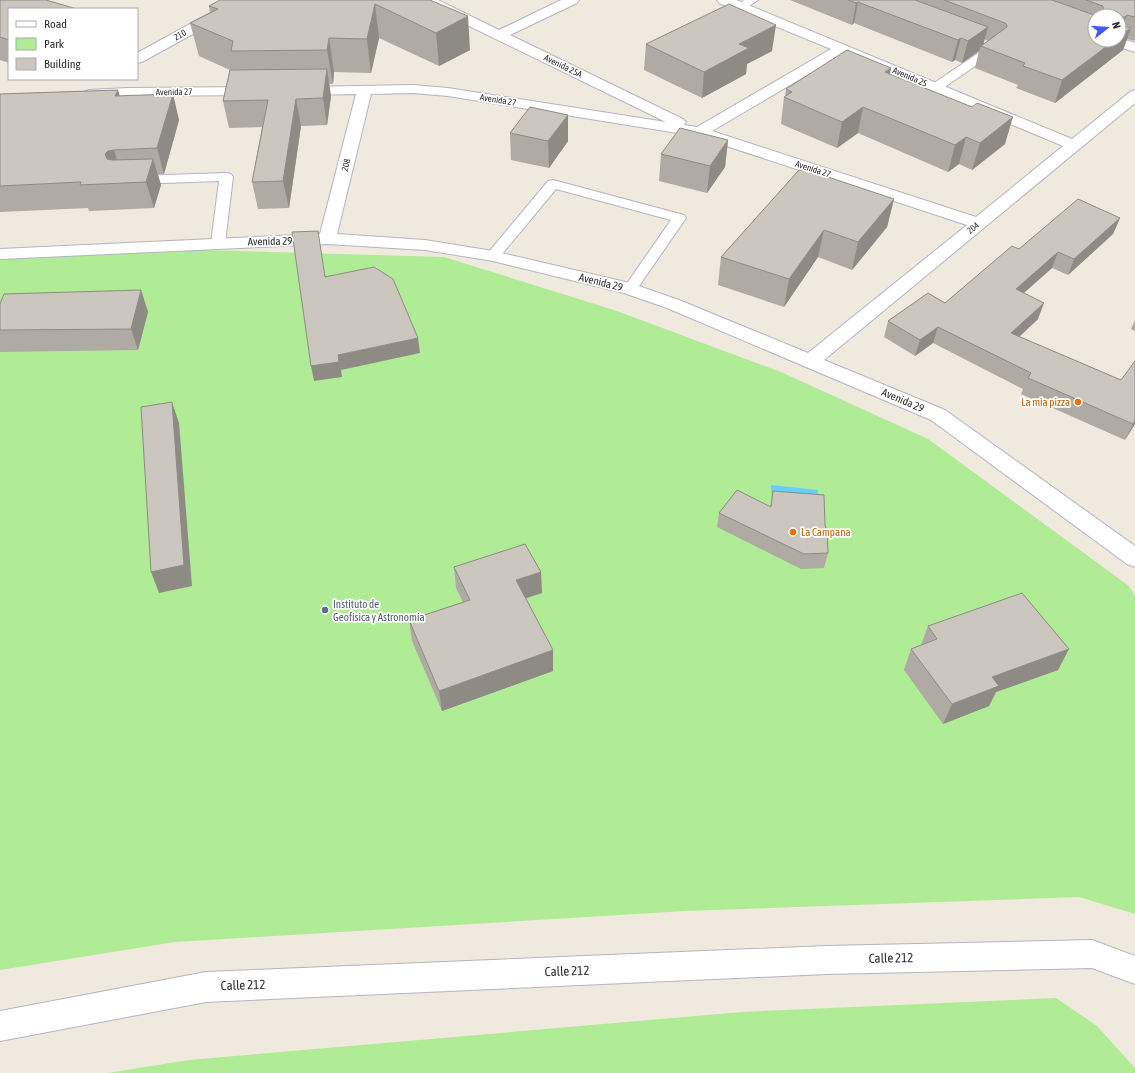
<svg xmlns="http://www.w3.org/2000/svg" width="1135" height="1073" font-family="'Asap Condensed',sans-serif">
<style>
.green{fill:#b0eb96}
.water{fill:#68cffb}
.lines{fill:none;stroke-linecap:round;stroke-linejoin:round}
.service-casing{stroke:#b2b4c2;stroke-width:2}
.minor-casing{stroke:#b2b4c2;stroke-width:2}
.tertiary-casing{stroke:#b2b4c2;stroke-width:2}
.service{fill:#fff;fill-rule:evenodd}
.minor{fill:#fff;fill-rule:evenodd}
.tertiary{fill:#fff;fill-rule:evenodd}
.wall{fill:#afaaa3;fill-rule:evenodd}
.shaded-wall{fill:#8e8b85}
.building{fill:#cbc6be;stroke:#8e8b85}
.food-dot{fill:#e8710a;stroke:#fff;stroke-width:1.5}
.service-dot{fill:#5c6f8a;stroke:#fff;stroke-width:1.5}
.labels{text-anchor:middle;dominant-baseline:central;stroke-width:3.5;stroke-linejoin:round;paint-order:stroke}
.far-street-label{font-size:9px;fill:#2d2d2d;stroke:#fff}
.street-label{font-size:11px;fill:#2d2d2d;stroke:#fff}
.food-label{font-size:11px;fill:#c56008;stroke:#fff;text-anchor:end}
.service-label{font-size:11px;fill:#4e5e75;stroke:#fff;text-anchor:start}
.near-street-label{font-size:13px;fill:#2d2d2d;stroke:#fff}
</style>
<rect width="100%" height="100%" fill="#f0e9de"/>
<g class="green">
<path d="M133,248L444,257L614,310L781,372L928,439L1129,586L1135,596V914L1079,897L685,911L175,942L0,970V258Z"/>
<path d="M1056,998L1097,1026L1135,1068V1073H108L189,1060L742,1012Z"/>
</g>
<path class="water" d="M771,485L818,490L817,508L772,504Z"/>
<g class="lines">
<g class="service-casing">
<g id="service">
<path d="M744,0H758L744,9H736L734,7Z"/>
<path d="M991,43L995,44L1000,48L998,50L939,91H931L929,88L931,85L986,48L985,46L987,44Z"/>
<path d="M226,173L231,174L233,177L225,243L223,246L218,247L213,246L211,243L219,181L135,184L130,183L128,180L130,177L135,176Z"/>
<path d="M553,180L684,215L686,218L635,292L630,294L625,292L623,289L671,220L556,189L498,259L493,260L488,259L486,256L488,253L548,181Z"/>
</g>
</g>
<g class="minor-casing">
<g id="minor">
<path d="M234,0H251L249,3L142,62L137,63V53Z"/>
<path d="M420,0H438L499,30L561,0H579L577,3L510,35L683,119L686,122L684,125L697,127L831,49L719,3L717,0H736L1072,139L1130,92L1135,90V103L824,360L945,410L1135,546V567L1127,564L931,420L667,308L624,293L493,261L425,250L327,244L0,259V249L320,234L356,94L301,95L296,94L294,91L296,88L301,87L413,85L448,88L666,122L422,3ZM843,54L1063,146L976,217L712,131ZM413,93L448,96L696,136L967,225L808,353L679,300L630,283L493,251L425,240L337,234L371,94Z"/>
<path d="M1119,38L1135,43V52L1107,43L1105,40H1119Z"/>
<path d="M255,87L260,88L262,91L260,94L255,95L127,96L89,100L84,98L81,95L84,92L89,90L127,88Z"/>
</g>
</g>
<g class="tertiary-casing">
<path id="tertiary" d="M1092,940L1135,956V984L1092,968L826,974L206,1002L0,1041V1011L206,972L826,946Z"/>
</g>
<use href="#service" class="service"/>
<use href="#minor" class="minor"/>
<use href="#tertiary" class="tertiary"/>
</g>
<g class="wall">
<path d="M0,0L9,9V63L0,60Z"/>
<path d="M430,0L470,50L439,66L379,38L371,73L334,72L333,84H329L331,96L327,125L301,126L289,208L258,209L252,182L262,127L229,128L223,101L230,70L199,56L190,23L210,13L209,6Z"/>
<path d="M790,0H1135V40L1134,41L1127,39L1123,50L1055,103L1016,88L1018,85L975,68L979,51L962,63L955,60L952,62L854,23L852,25ZM1095,16H1119V40ZM984,39L988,41L983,44Z"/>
<path d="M646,44L772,51L747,64L746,74L702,98L644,70Z"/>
<path d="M891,68L890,74L1005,144L972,170L959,164L948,172L858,133L837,148L781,124L784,97H785L786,89Z"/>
<path d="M118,90L119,96L179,120L164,174H158L161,185L154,208L89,211L88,208L0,212V94Z"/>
<path d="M510,133L568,141L549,168L511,160Z"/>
<path d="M728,140L725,167L707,193L659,181L661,154Z"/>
<path d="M894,199L887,227L852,270L818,257L784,307L718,285L721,257Z"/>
<path d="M1120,218L1113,234L1068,275L1052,268L1024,293L1038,319L1019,337L1135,424L1125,440L1021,394L1023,389L933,343L915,356L884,337L888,321L945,303L1019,249Z"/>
<path d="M141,290L148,312L138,350L0,352V330Z"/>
<path d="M1135,320V331L1131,329Z"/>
<path d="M773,491L825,525L828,553L824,568L801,569L717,527L719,513L770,507Z"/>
<path d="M454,567L542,593L526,598L553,650V671L442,711L412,641L409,620L463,602L456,588Z"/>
<path d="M928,626L1058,670L996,692L989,706L943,724L904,670L911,649L921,645Z"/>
</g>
<g class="shaded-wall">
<path d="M858,2L854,23L852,25L856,3Z"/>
<path d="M375,4L379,38L371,73L367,39Z"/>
<path d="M1127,15L1119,37L1131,28L1123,50L1055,103L1062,80L1115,40H1119V34L1125,17Z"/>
<path d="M468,16L470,50L439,66L436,33Z"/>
<path d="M776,25L772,51L747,64L746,74L702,98L704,72L739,44Z"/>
<path d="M988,27L983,46H981L979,51L962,63L968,41Z"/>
<path d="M329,38L334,72L333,84L327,50Z"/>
<path d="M961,38L955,60L952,62L958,40Z"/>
<path d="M891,68L886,94L885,72Z"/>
<path d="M327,69L331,96L327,125L323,98Z"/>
<path d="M118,90L125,115L115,96Z"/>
<path d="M173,94L179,120L164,174L157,148Z"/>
<path d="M296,99L301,126L289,208L283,181Z"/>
<path d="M863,107L858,133L837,148L842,122Z"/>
<path d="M568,115V141L549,168L548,141Z"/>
<path d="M1013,117L1005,144L972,170L980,143Z"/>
<path d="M966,137L959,164L948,172L955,145Z"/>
<path d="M728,140L725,167L707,193L710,166Z"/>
<path d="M114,150L122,176L114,180L105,154L108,151Z"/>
<path d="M153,159L161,185L154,208L146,182Z"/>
<path d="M894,199L887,227L852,270L858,242Z"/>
<path d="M1120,218L1113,234L1068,275L1074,259Z"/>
<path d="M824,230L818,257L784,307L789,279Z"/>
<path d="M1058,252L1052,268L1010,305L1016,289Z"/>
<path d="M141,290L148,312L138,350L131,329Z"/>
<path d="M1044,303L1038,319L1005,350L1011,333Z"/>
<path d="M938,327L933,343L915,356L920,340Z"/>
<path d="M418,338L420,353L341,370L342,377L314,381L311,366L338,355Z"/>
<path d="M172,402L179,423L192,586L159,593L151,572Z"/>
<path d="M1135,420V424L1125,440Z"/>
<path d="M541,572L542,593L517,601L516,580Z"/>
<path d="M1069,649L1058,670L996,692L989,706L943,724L952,704L992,677Z"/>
<path d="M553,650V671L442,711L439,691Z"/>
</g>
<g class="building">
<path d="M0,0H46L77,9H9V40L0,37Z"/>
<path d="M220,0H430L468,16L436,33L375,4L367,39L329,38L327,50L231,51L233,41L190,23L218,9L209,6Z"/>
<path d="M848,0H915L988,27L968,41L961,38L958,40L858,2L856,3Z"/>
<path d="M944,0H1052L1097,16H1095V40H1115L1062,80L1023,66L1025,63L981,46L1007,27V25L1005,23Z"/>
<path d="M1086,0H1135V17L1127,15L1125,17H1119V16H1104L1103,6Z"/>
<path d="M729,4L776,25L739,44L749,48L704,72L646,44Z"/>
<path d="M1119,24L1131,28L1119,37Z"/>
<path d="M847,50L891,68L885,72L972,107L977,103L1013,117L980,143L966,137L955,145L863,107L842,122L784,97L792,92L786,89Z"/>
<path d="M327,69L323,98L296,99L283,181L252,182L268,100L223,101L230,70Z"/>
<path d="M118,90L115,96L173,94L157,148L114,150L108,151L105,154L107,159L113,160L153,159L146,182L80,185L81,182L0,186V94Z"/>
<path d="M530,107L568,115L548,141L510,133Z"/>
<path d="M680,128L728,140L710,166L661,154Z"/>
<path d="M799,170H807L894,199L858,242L824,230L789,279L721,257Z"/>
<path d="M1078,199L1120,218L1074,259L1058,252L1016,289L1044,303L1011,333L1121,380L1135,361V420L1133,424L1028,378L1031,373L938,327L920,340L888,321L928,293L945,303L1012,246L1019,249Z"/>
<path d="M318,231L325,277L374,267L393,279L418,338L338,355L339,362L311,366L292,232Z"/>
<path d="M141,290L131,329L0,330V304L4,294Z"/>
<path d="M172,402L184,565L151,572L141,407Z"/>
<path d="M737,490L771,507L773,491L824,495L825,525L827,531L828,553L804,554L719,513Z"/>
<path d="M525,544L541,572L516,580L553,650L439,691L409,620L470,600L454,567Z"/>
<path d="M1022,593L1069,649L992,677L999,686L952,704L911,649L937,639L928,626Z"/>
</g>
<g class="food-dot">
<circle cx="1078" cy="402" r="4"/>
<circle cx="793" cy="532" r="4"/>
</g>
<circle class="service-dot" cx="325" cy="610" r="4"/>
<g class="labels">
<g class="far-street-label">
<text transform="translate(180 35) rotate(-29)">210</text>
<text transform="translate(563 66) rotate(26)">Avenida 25A</text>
<text transform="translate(910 77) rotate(23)">Avenida 25</text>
<text transform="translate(174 92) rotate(-1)">Avenida 27</text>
<text transform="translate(498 100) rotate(9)">Avenida 27</text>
<text transform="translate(346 165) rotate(-76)">208</text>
<text transform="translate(813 169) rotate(18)">Avenida 27</text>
<text transform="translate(973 228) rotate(-39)">204</text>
</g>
<g class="street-label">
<text transform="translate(270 241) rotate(-1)">Avenida 29</text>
<text transform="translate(601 282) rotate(14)">Avenida 29</text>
<text transform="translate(903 400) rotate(23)">Avenida 29</text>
</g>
<g class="food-label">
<text x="1070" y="402">La mia pizza</text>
<text x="801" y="532" text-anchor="start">La Campana</text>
</g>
<g class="service-label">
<text x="333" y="604">Instituto de<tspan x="333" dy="13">Geofísica y Astronomía</tspan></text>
</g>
<g class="near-street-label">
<text transform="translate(891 958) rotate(-1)">Calle 212</text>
<text transform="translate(567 971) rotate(-2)">Calle 212</text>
<text transform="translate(243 985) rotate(-2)">Calle 212</text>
</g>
</g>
<rect x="8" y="8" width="130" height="72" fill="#ffffff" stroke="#ababab"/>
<rect x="16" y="21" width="20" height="6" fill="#ffffff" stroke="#ababab"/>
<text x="44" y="28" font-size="12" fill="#2d2d2d">Road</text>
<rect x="16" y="38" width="20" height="12" fill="#b0eb96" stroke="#ababab"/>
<text x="44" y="48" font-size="12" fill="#2d2d2d">Park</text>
<rect x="16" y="58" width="20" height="12" fill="#cbc6be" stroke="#ababab"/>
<text x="44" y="68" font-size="12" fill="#2d2d2d">Building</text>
<g transform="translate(1107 28) rotate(73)"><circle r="19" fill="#ffffff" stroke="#ababab"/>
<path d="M0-3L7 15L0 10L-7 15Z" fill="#3c5aff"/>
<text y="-6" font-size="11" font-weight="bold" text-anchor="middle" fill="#2d2d2d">N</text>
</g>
</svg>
